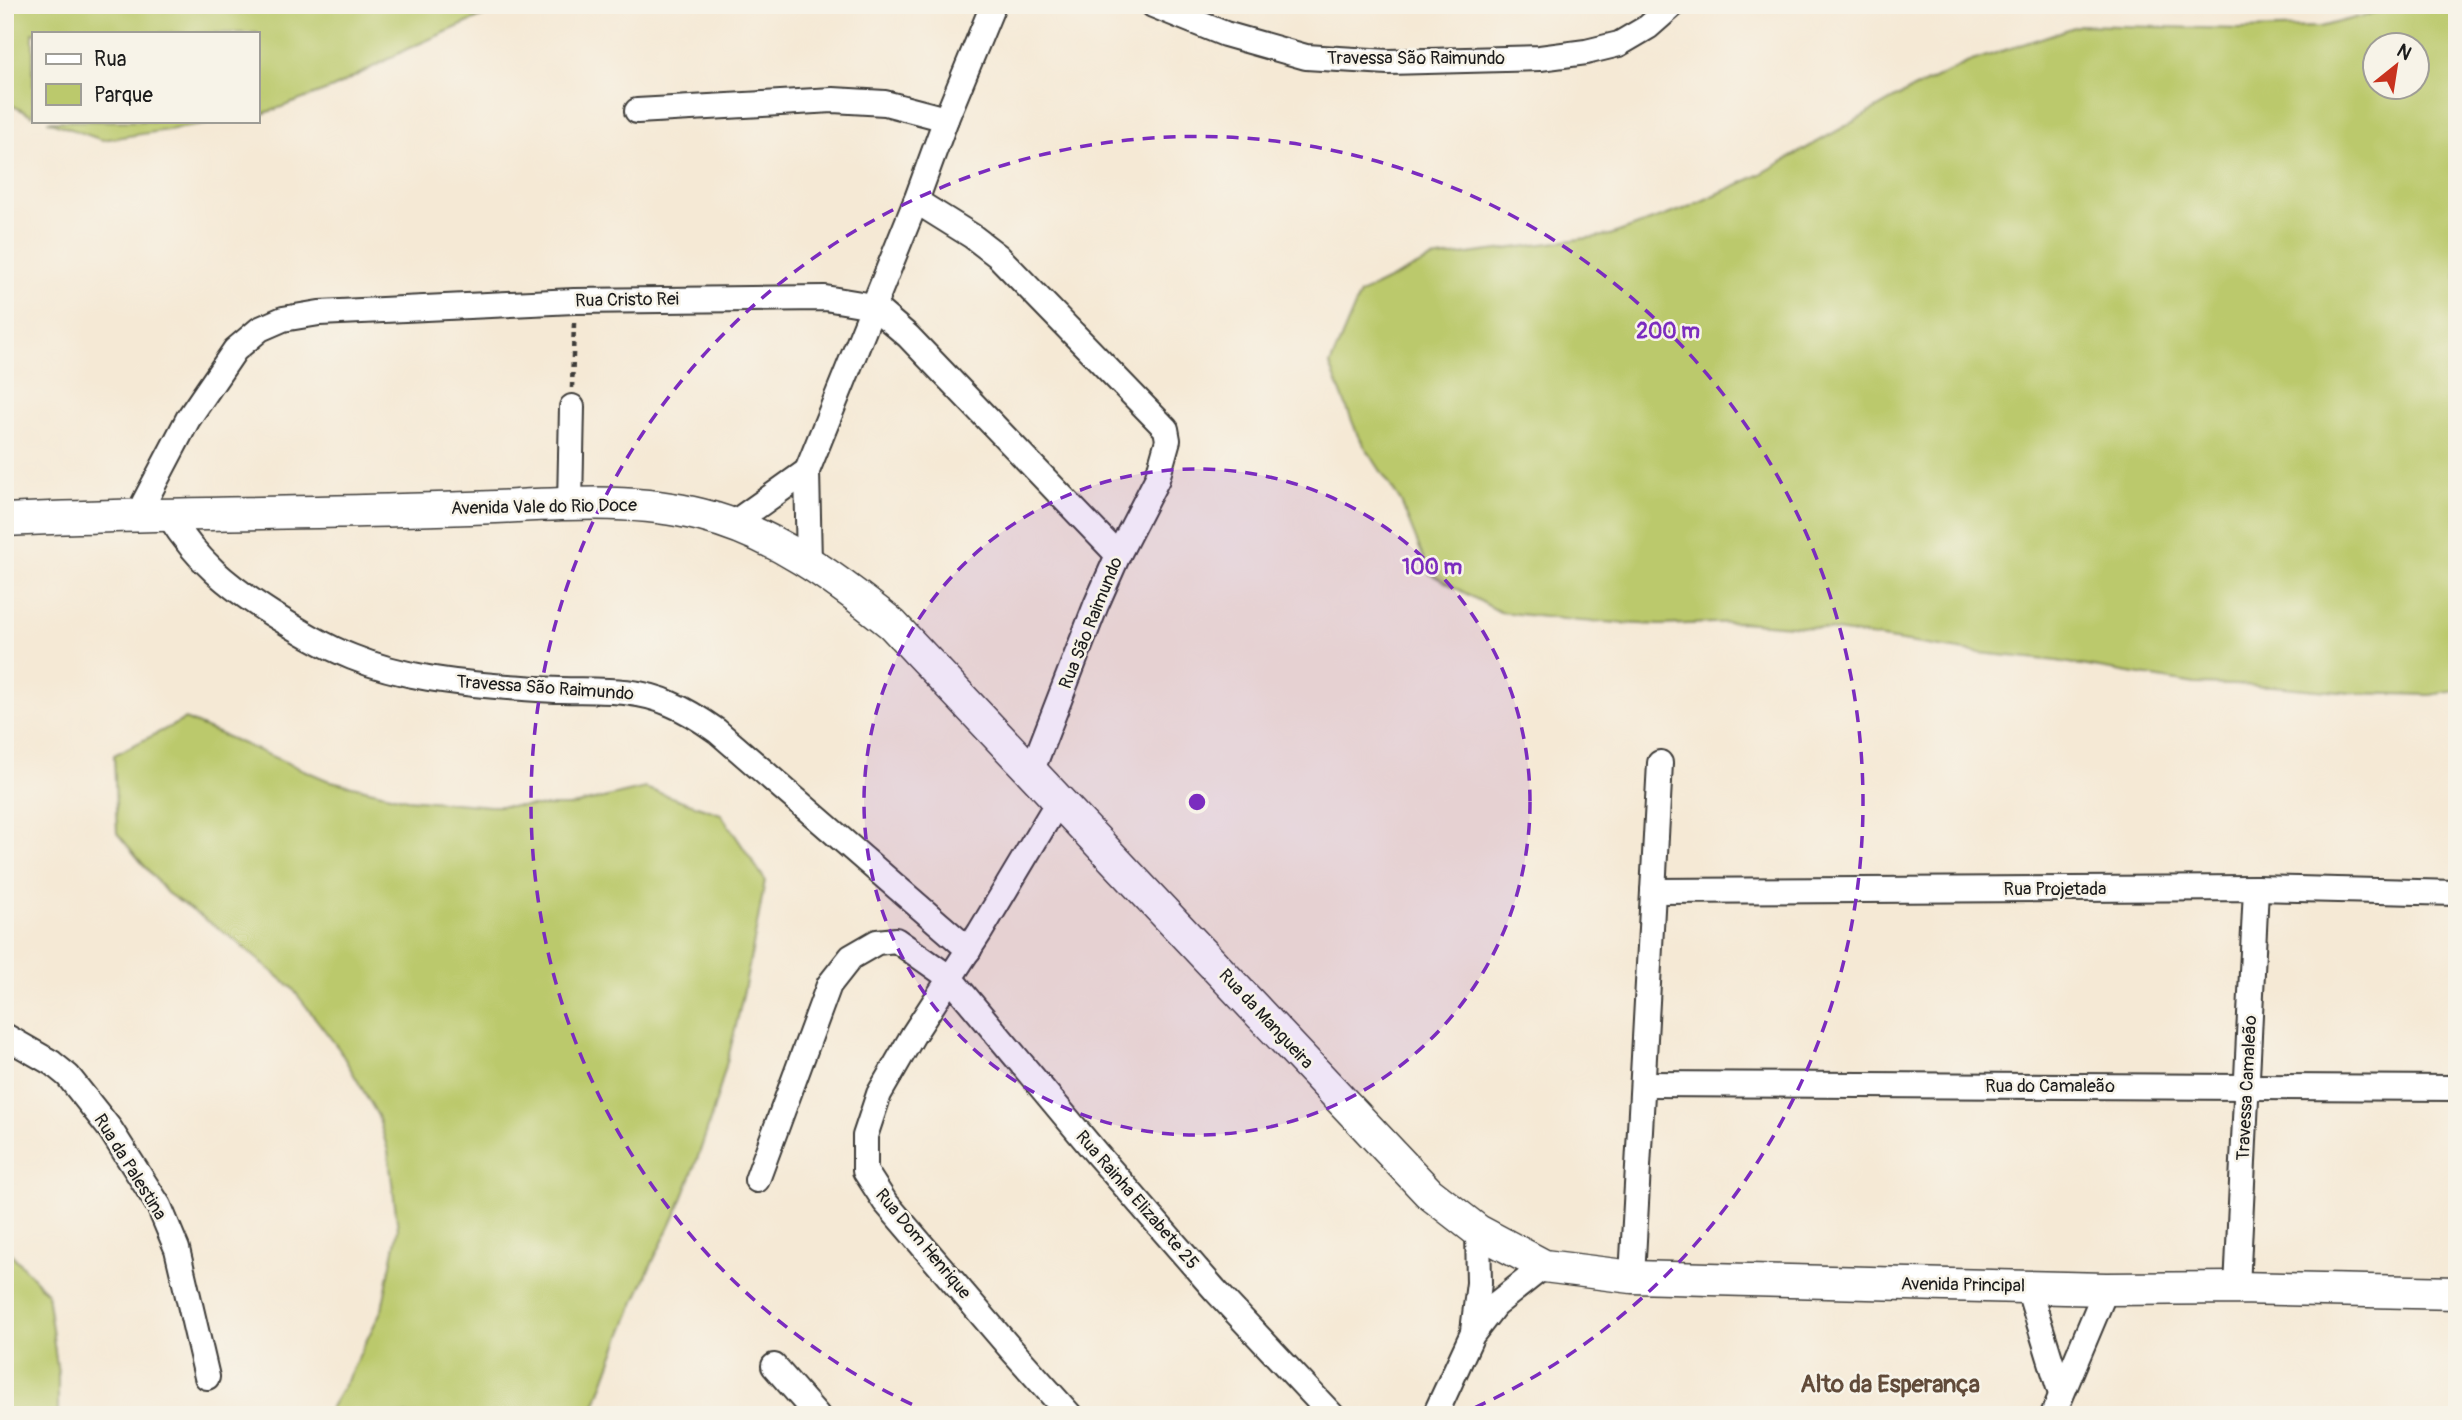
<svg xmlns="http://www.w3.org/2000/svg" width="2462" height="1420" font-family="Pangolin,sans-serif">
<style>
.green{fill:#bbc96c;stroke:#6c7244;stroke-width:2;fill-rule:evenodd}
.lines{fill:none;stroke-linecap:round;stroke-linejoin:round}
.minor-casing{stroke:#3d3b38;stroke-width:28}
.tertiary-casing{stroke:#3d3b38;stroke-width:35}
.path{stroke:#3d3b38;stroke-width:4.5;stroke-dasharray:5 5;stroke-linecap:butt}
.minor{stroke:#fff;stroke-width:24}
.tertiary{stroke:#fff;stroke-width:32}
.ring{fill:none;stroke:#7b2cbf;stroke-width:3.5;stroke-dasharray:12 9}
.labels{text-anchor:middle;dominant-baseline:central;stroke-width:5;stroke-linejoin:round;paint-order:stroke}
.street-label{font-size:18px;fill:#1c1c1c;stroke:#f7f3e8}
.district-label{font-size:24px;font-weight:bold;fill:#614b3a;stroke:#f7f3e8}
.centre{fill:#7b2cbf;stroke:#f7f3e8;stroke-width:3.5}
.ring-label{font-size:21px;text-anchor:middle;font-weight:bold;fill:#7b2cbf;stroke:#f7f3e8;stroke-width:5;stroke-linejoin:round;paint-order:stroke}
</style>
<rect width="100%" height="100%" fill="#f7f3e8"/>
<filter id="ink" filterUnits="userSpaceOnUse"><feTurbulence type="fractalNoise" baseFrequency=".0143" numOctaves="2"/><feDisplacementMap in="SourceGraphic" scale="14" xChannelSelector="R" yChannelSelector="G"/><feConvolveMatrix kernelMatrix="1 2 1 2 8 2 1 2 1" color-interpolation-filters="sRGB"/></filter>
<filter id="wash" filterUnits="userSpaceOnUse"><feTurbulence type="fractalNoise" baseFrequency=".00686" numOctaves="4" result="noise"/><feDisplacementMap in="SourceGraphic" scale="28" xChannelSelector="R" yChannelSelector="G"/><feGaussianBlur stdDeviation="1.57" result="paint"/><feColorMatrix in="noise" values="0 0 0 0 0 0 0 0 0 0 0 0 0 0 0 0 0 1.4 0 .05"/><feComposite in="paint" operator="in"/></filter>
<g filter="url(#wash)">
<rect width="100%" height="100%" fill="#f5e9d5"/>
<g class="green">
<path d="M5,5H500L483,16L407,49L333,88L257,116V33H33V116L5,102Z"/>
<path d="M2405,5H2457V691L2430,695L2351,693L2272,686L2195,684L2057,661L1979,653L1817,628L1740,622L1661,625L1580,621L1500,612L1430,574L1401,502L1358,436L1330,365L1360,294L1431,259L1610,235L1684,209L1759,175L1899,96L1969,62L2080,25L2241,29L2320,27ZM2374,46H2416V88H2374Z"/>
<path d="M48,121H47H228L102,140Z"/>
<path d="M185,719L327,780L407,799L490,806H569L645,788L721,814L765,880C746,991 722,1104 678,1209C668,1233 654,1256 644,1281C624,1325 608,1369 592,1415H326L347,1380L382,1309L398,1229L388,1151L378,1116L339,1049L292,988L231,937L167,893L117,833L114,755Z"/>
<path d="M5,1247L47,1293L58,1373V1415H5Z"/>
</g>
</g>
<g filter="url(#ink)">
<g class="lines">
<g class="minor-casing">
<g id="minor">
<path d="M1153,5L1225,34L1306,57L1388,62L1540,58L1586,52L1619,44L1648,27L1673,5"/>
<path d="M637,111L833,100L885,103L946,119"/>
<path d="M916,201L972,236L998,256L1166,429L1168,440L1157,479L1118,555L1096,605L1032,770"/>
<path d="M570,504L572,407"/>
<path d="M137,516L188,419L235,350L260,329L283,319L319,313L574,301L825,298L873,306L908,336L1118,555"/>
<path d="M169,516C198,562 228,586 272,614C298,630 324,646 352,657C401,677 455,683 508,687C526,688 544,690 561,690C598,691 637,688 671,704C688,711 703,721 717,731L969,950"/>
<path d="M731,525L807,471"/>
<path d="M809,562L807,471L916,201L946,119L993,5"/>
<path d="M1059,800L980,932L913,1035L879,1094L865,1136V1171L885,1202L1010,1348L1070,1415"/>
<path d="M1653,891L2256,888L2457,893"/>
<path d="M5,1036L52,1063L68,1076L110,1129L159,1206L177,1249L207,1377"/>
<path d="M1643,1084L2457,1088"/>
<path d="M757,1180L829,985L851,957L877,942L896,940L950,978L1096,1153L1215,1290L1332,1415"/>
<path d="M1632,1277L1660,763"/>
<path d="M2028,1287L2061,1394"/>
<path d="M2237,1288L2256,888"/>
<path d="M1473,1331L1479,1283L1478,1231"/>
<path d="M774,1366L817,1415"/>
<path d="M1435,1415L1472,1335L1495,1305L1544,1266"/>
<path d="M2053,1415L2106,1289"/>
</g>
</g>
<g class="tertiary-casing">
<path id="tertiary" d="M5,520C137,513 269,514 401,510C440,509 479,508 517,506C579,503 642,500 701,515C774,533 835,578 892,624L1429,1193L1478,1231L1544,1266L1632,1277L2106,1289L2237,1288L2457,1293"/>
</g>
<path class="path" d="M572,388L574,323"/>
<use href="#minor" class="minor"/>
<use href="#tertiary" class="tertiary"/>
</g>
</g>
<circle cx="1197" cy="802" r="333" fill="#7b2cbf" fill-opacity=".12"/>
<g class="ring">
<circle cx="1197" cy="802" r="333"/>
<path d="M931 1413A666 666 0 1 1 1463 1413"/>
</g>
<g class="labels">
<g class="street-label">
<text x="1416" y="58">Travessa São Raimundo</text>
<text transform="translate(627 300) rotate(-1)">Rua Cristo Rei</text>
<text transform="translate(544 507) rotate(-1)">Avenida Vale do Rio Doce</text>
<text transform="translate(1091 623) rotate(-68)">Rua São Raimundo</text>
<text transform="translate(545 688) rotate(4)">Travessa São Raimundo</text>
<text x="2055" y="889">Rua Projetada</text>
<text transform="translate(1266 1019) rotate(47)">Rua da Mangueira</text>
<text x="2050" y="1086">Rua do Camaleão</text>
<text transform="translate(2247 1088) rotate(-87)">Travessa Camaleão</text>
<text transform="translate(130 1167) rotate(58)">Rua da Palestina</text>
<text transform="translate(1137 1200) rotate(49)">Rua Rainha Elizabete 25</text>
<text transform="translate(923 1244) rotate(50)">Rua Dom Henrique</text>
<text transform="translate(1963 1285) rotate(1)">Avenida Principal</text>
</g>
<g class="district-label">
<text x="1890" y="1384">Alto da Esperança</text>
</g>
</g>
<circle cx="1197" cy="802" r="10" class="centre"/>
<g class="ring-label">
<text x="1668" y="338">200 m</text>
<text x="1432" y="574">100 m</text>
</g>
<rect width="2462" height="1420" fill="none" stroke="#f7f3e8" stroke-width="28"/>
<rect x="32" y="32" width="228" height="91" fill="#f7f3e8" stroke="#9f9d96" stroke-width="2"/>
<rect x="46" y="54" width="35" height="10" fill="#ffffff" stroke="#9f9d96" stroke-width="2"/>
<text x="94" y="66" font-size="21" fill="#1c1c1c">Rua</text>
<rect x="46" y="84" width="35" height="21" fill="#bbc96c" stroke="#9f9d96" stroke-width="2"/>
<text x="94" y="102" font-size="21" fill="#1c1c1c">Parque</text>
<g transform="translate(2396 66) rotate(30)"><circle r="33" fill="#f7f3e8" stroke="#9f9d96" stroke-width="2"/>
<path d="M0-5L12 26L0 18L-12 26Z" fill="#c8321e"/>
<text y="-10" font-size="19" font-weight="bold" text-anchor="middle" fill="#1c1c1c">N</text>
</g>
</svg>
